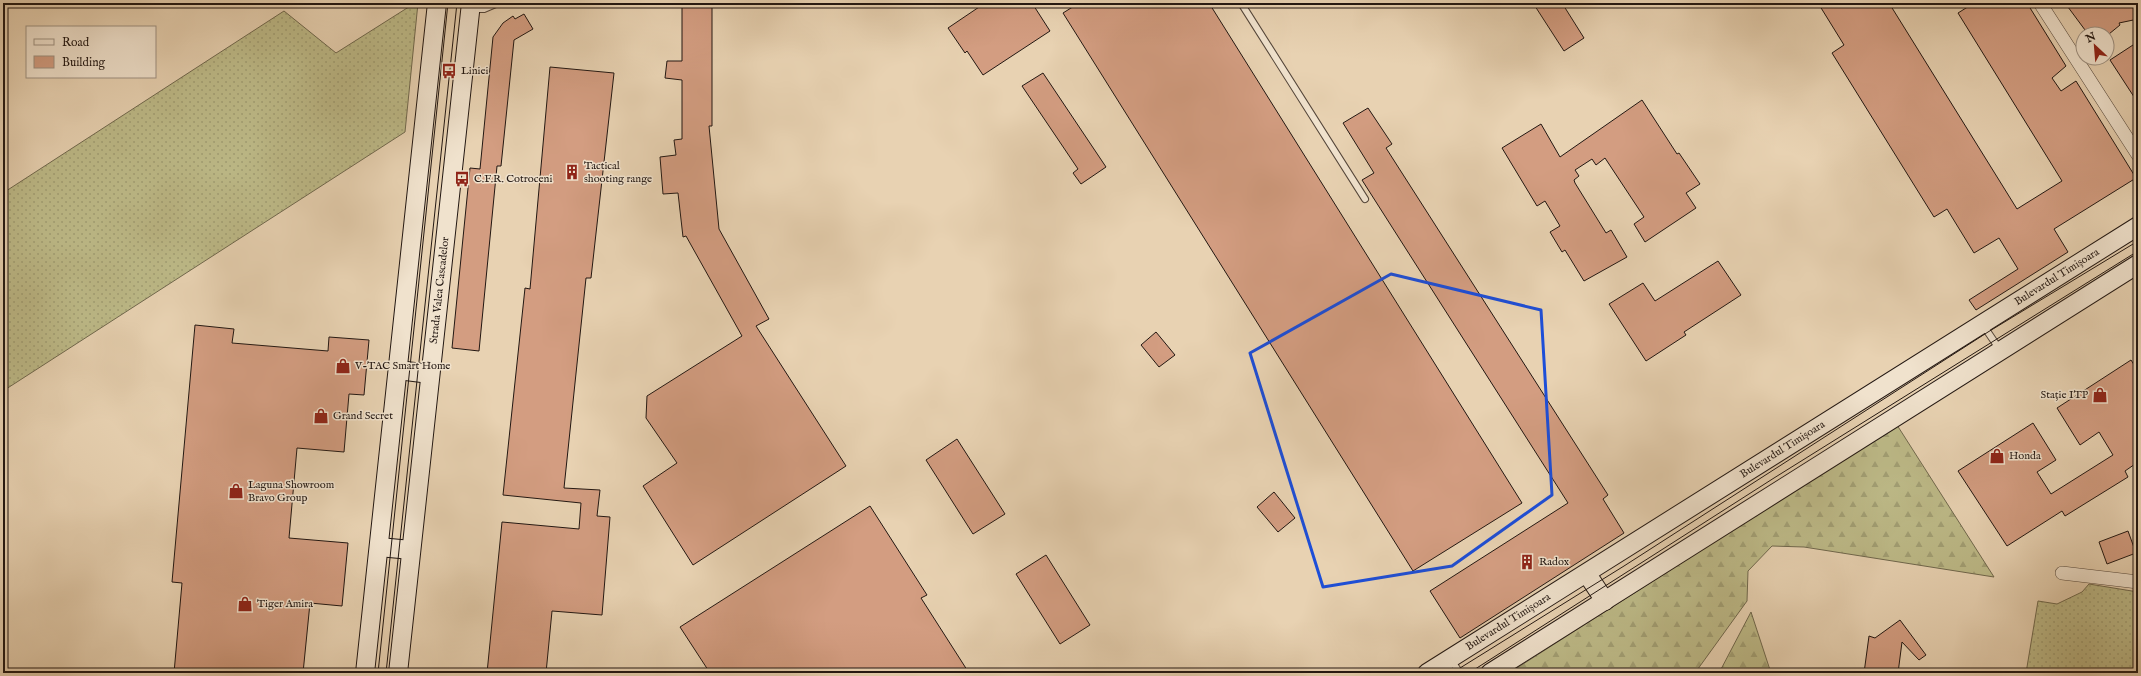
<svg xmlns="http://www.w3.org/2000/svg" width="2141" height="676" font-family="'IM FELL English',serif">
<style>
.grass{fill:url(#grass-dots);stroke:#70684d}
.forest{fill:url(#forest-firs);stroke:#70684d}
.building{fill:#d39d81;stroke:#221712}
.lines{fill:none;stroke-linecap:round;stroke-linejoin:round}
.service-casing{stroke:#54463a;stroke-width:8}
.minor-casing{stroke:#54463a;stroke-width:14}
.secondary-casing{stroke:#221712;stroke-width:20}
.service{stroke:#f0e2cd;stroke-width:6}
.minor{stroke:#f0e2cd;stroke-width:13}
.secondary{stroke:#f0e2cd;stroke-width:18}
.tram{stroke:#221712;stroke-width:1}
.marked{fill:none;stroke:#1d4ed8;stroke-width:3;stroke-linejoin:round}
.labels{text-anchor:middle;dominant-baseline:central;stroke-width:3;stroke-linejoin:round;paint-order:stroke}
.poi-label{font-size:11px;fill:#221712;stroke:#f0e2cd;text-anchor:start}
.street-label{font-size:11px;fill:#221712;stroke:#f0e2cd}
</style>
<defs>
<pattern id="grass-dots" width="8" height="8" patternUnits="userSpaceOnUse"><rect width="8" height="8" fill="#bdba88"/><path d="M2 2h.1M6 6h.1" fill="none" stroke="#a29f74" stroke-width="1.8" stroke-linecap="round"/></pattern>
<pattern id="forest-firs" width="22" height="20" patternUnits="userSpaceOnUse"><rect width="22" height="20" fill="#bdba88"/><path d="M5 1l3.5 6h-7zM16 11l3.5 6h-7z" fill="#a29f74"/></pattern>
</defs>
<rect width="100%" height="100%" fill="#e8d2b2"/>
<filter id="stains"><feTurbulence type="fractalNoise" baseFrequency=".005" numOctaves="4"/><feColorMatrix values="0 0 0 0 .2 0 0 0 0 .09 0 0 0 0 .02 0 0 0 .5 -.17"/></filter>
<radialGradient id="worn" r=".72"><stop offset=".6" stop-color="#630" stop-opacity="0"/><stop offset="1" stop-color="#630" stop-opacity=".3"/></radialGradient>
<g class="grass">
<path d="M415,3H418L405,132L3,391V193L284,11L336,53Z"/>
<path d="M2089,584L2138,592V673H2026L2038,601L2057,604L2082,592Z"/>
</g>
<g class="forest">
<path d="M1897,425L1994,577L1804,547L1772,546L1748,571L1747,601L1695,673H1509Z"/>
<path d="M1751,612L1771,673H1719Z"/>
</g>
<g class="building">
<path d="M682,3H712V126H709L719,229L769,319L756,326L846,466L693,565L643,486L677,463L646,418L647,396L742,336L686,236L683,237L678,193L663,194L660,157L676,155L674,140L682,139V80L665,78L667,61H682Z"/>
<path d="M985,3H1032L1050,31L983,75L967,51L965,53L948,28Z"/>
<path d="M1079,3H1209L1522,503L1413,571L1063,13Z"/>
<path d="M1533,3H1562L1584,38L1564,51Z"/>
<path d="M1818,3H1889L2017,209L2062,181L1958,13L1974,3H2027L2066,66L2052,78L2061,91L2076,81L2136,178L2054,229L2068,252L1976,310L1969,300L2018,269L1999,238L1974,253L1947,209L1934,217L1832,53L1844,45Z"/>
<path d="M2065,3H2138V19L2119,23L2120,25L2109,34H2088Z"/>
<path d="M524,14L533,29L514,40L501,166H497L479,351L452,348L470,168L480,169L493,37L503,23L513,16L515,19Z"/>
<path d="M2133,45L2138,51V103L2110,60Z"/>
<path d="M550,67L614,73L591,278H586L564,488L600,490L597,516L610,517L602,615L552,611L546,673H487L502,522L579,529L581,503L503,495L525,288L530,289Z"/>
<path d="M1043,73L1106,167L1081,184L1073,173L1078,169L1022,86Z"/>
<path d="M1642,100L1677,154L1679,153L1700,184L1686,193L1696,208L1645,242L1634,224L1644,217L1605,158L1596,165L1592,159L1575,170L1579,176L1574,180L1575,183L1606,233L1611,230L1627,257L1584,281L1565,250L1562,252L1550,232L1560,226L1545,201L1537,206L1502,148L1541,124L1560,157Z"/>
<path d="M1368,108L1392,144L1386,148L1608,495L1603,499L1624,533L1460,638L1430,591L1568,503L1362,180L1374,173L1343,123Z"/>
<path d="M1718,261L1741,295L1684,332L1686,335L1646,361L1609,304L1643,283L1655,301Z"/>
<path d="M195,325L234,329L232,343L328,351L329,337L369,340L364,395L349,394L344,452L297,448L289,538L348,543L342,606L310,603L303,673H174L182,583L172,582Z"/>
<path d="M1156,332L1175,355L1159,367L1141,345Z"/>
<path d="M2131,360L2138,371V462L2125,471L2128,477L2065,516L2062,511L2007,546L1958,471L2033,423L2056,460L2037,472L2051,494L2113,455L2099,432L2080,445L2057,408Z"/>
<path d="M957,439L1005,514L973,534L926,460Z"/>
<path d="M1274,492L1295,518L1278,532L1257,507Z"/>
<path d="M870,506L927,595L921,598L969,673H710L680,627Z"/>
<path d="M2128,531L2136,553L2107,564L2099,542Z"/>
<path d="M1046,555L1090,625L1060,644L1016,574Z"/>
<path d="M1900,620L1926,655L1919,660L1902,642L1898,673H1864L1869,636L1875,638Z"/>
</g>
<g class="lines">
<g class="service-casing">
<g id="service">
<path d="M1241,3L1365,199"/>
<path d="M472,9H484L498,3"/>
<path d="M1983,325L2000,350"/>
<path d="M1451,660L1460,673"/>
</g>
</g>
<g class="minor-casing">
<g id="minor">
<path d="M2040,3L2138,155"/>
<path d="M2062,573L2138,582"/>
</g>
</g>
<g class="secondary-casing">
<g id="secondary">
<path d="M398,370L430,374"/>
<path d="M379,547L411,550"/>
<path d="M1587,574L1605,601"/>
<path d="M365,673L437,3"/>
<path id="s1" d="M398,673L471,3"/>
<path id="s2" d="M1427,673L2138,226"/>
<path d="M1490,673L2138,264"/>
</g>
</g>
<use href="#service" class="service"/>
<use href="#minor" class="minor"/>
<use href="#secondary" class="secondary"/>
<g class="tram">
<path d="M378,673L448,3"/>
<path d="M386,673L457,3"/>
<path d="M1452,673L1624,566L1988,332L2138,241"/>
<path d="M1469,673L1774,478L2138,251"/>
</g>
</g>
<path class="marked" d="M1391,274L1541,310L1552,495L1452,566L1323,587L1250,353Z"/>
<defs>
<g id="bus-bare" transform="scale(1.2)"><path d="M-5-6H5V4H4V6H2V4H-2V6H-4V4H-5ZM-3.5-4V0h7V-4ZM-3.5 1.2v1.5H-2V1.2ZM2 1.2v1.5H3.5V1.2Z" fill="#8f2418" stroke="#f0e2cd" stroke-width="2.5" paint-order="stroke"/></g>
<g id="building-bare" transform="scale(1.2)"><path d="M-4-6H4V6H1V3H-1V6H-4ZM-2.5-4.3h1.7v1.8h-1.7ZM.8-4.3h1.7v1.8H.8ZM-2.5-1h1.7V.8h-1.7ZM.8-1h1.7V.8H.8Z" fill="#8f2418" stroke="#f0e2cd" stroke-width="2.5" paint-order="stroke"/></g>
<g id="shop-bare" transform="scale(1.2)"><path d="M-5-2.5h2.3a2.7 3.5 0 0 1 5.4 0H5L5.5 6h-11ZM-1.5-2.5h3a1.5 2.3 0 0 0-3 0Z" fill="#8f2418" stroke="#f0e2cd" stroke-width="2.5" paint-order="stroke"/></g>
</defs>
<g fill-rule="evenodd">
<use href="#bus-bare" x="449" y="71"/>
<use href="#building-bare" x="572" y="172"/>
<use href="#bus-bare" x="462" y="179"/>
<use href="#shop-bare" x="343" y="366"/>
<use href="#shop-bare" x="2100" y="395"/>
<use href="#shop-bare" x="321" y="416"/>
<use href="#shop-bare" x="1997" y="456"/>
<use href="#shop-bare" x="236" y="491"/>
<use href="#building-bare" x="1527" y="562"/>
<use href="#shop-bare" x="245" y="604"/>
</g>
<g class="labels">
<g class="poi-label">
<text x="461" y="71">Liniei</text>
<text x="584" y="166">Tactical<tspan x="584" dy="13">shooting range</tspan></text>
<text x="474" y="179">C.F.R. Cotroceni</text>
<text x="355" y="366">V-TAC Smart Home</text>
<text x="2088" y="395" text-anchor="end">Stație ITP</text>
<text x="333" y="416">Grand Secret</text>
<text x="2009" y="456">Honda</text>
<text x="248" y="485">Laguna Showroom<tspan x="248" dy="13">Bravo Group</tspan></text>
<text x="1539" y="562">Radox</text>
<text x="257" y="604">Tiger Amira</text>
</g>
<g class="street-label">
<text stroke="none"><textPath href="#s2" startOffset="744">Bulevardul Timișoara</textPath></text>
<text stroke="none"><textPath href="#s1" startOffset="385">Strada Valea Cascadelor</textPath></text>
<text stroke="none"><textPath href="#s2" startOffset="420">Bulevardul Timișoara</textPath></text>
<text stroke="none"><textPath href="#s2" startOffset="96">Bulevardul Timișoara</textPath></text>
</g>
</g>
<rect width="2141" height="676" fill="none" stroke="#e8d2b2" stroke-width="16"/>
<rect x="4" y="4" width="2133" height="668" fill="none" stroke="#221712" stroke-width="2"/>
<rect x="8" y="8" width="2125" height="660" fill="none" stroke="#221712"/>
<rect x="26" y="26" width="130" height="52" fill="#f0e2cd" stroke="#9e9182"/>
<rect x="34" y="39" width="20" height="6" fill="#f0e2cd" stroke="#9e9182"/>
<text x="62" y="46" font-size="12" fill="#221712">Road</text>
<rect x="34" y="56" width="20" height="12" fill="#d39d81" stroke="#9e9182"/>
<text x="62" y="66" font-size="12" fill="#221712">Building</text>
<g transform="translate(2095 46) rotate(334)"><circle r="19" fill="#f0e2cd" stroke="#9e9182"/>
<path d="M0-3L7 15L0 10L-7 15Z" fill="#8f2418"/>
<text y="-6" font-size="11" font-weight="bold" text-anchor="middle" fill="#221712">N</text>
</g>
<rect width="100%" height="100%" filter="url(#stains)"/>
<rect width="100%" height="100%" fill="url(#worn)"/>
</svg>
